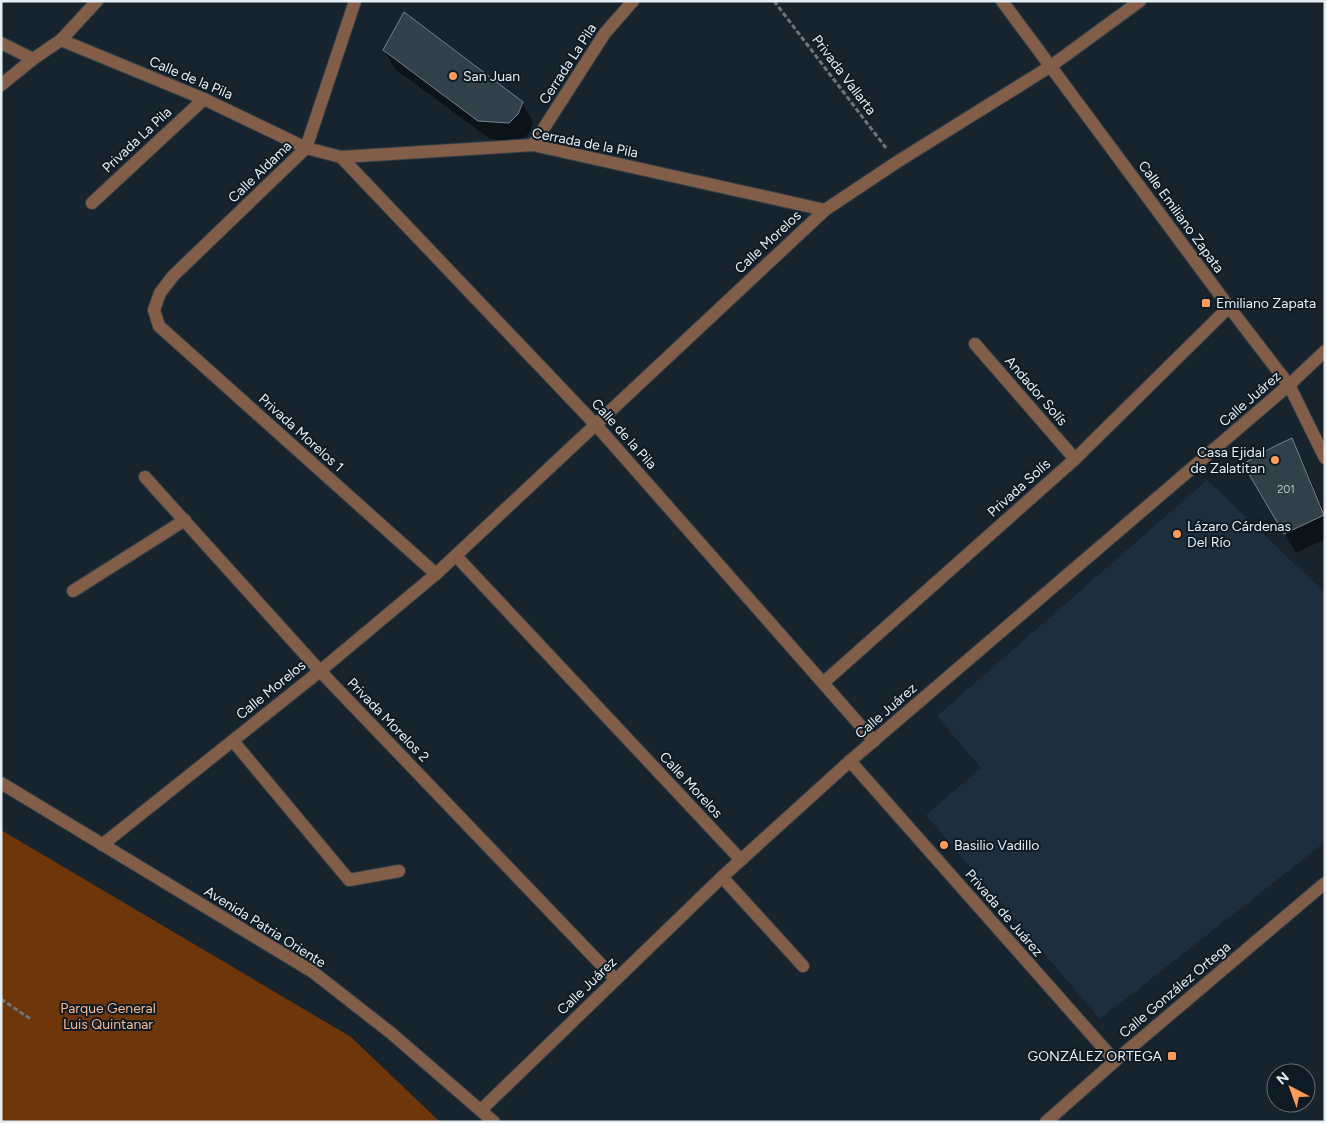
<svg xmlns="http://www.w3.org/2000/svg" width="1326" height="1123" font-family="Figtree,sans-serif">
<style>
.built{fill:#1d2f3d}
.park{fill:#6f3709}
.shadow{fill:#0007}
.building{fill:#32404a;stroke:#74838f}
.lines{fill:none;stroke-linecap:round;stroke-linejoin:round}
.service-casing{stroke:#344049;stroke-width:14}
.minor-casing{stroke:#344049;stroke-width:14}
.tertiary-casing{stroke:#344049;stroke-width:14}
.path{stroke:#6a757d;stroke-width:3;stroke-dasharray:5 2.5;stroke-linecap:butt}
.service{stroke:#825e48;stroke-width:12}
.minor{stroke:#825e48;stroke-width:12}
.tertiary{stroke:#825e48;stroke-width:12}
.poi-dot{fill:#fe9b58;stroke:#0e1a24;stroke-width:2}
.labels{text-anchor:middle;dominant-baseline:central;stroke-width:4;stroke-linejoin:round;paint-order:stroke}
.number-label{font-size:11px;fill:#b9c3ca}
.street-label{font-size:14px;fill:#e6eff5;stroke:#0e1a24}
.poi-label{font-size:14px;fill:#e6eff5;stroke:#0e1a24;text-anchor:start}
.park-label{font-size:14px;fill:#fab88e;stroke:#0e1a24}
</style>
<rect width="100%" height="100%" fill="#17242d"/>
<path class="built" d="M1207,480L1325,593V842L1100,1019L926,815L981,768L937,716Z"/>
<path class="park" d="M1,830L351,1037L440,1122H1Z"/>
<g class="shadow">
<path d="M384,50L522,103L533,122L529,133L520,142L490,139L395,69Z"/>
<path d="M1291,440L1302,459L1325,513V539L1296,553L1245,464Z"/>
</g>
<g class="building">
<path d="M404,12L523,102L518,114L509,123L478,121L383,50Z"/>
<path d="M1292,438L1324,515L1284,534L1243,464L1273,447Z"/>
</g>
<g class="lines">
<g class="service-casing">
<path id="service" d="M233,741L349,880L399,871"/>
</g>
<g class="minor-casing">
<g id="minor">
<path d="M355,1L306,148L173,276L160,293L154,310L159,326L436,574"/>
<path d="M1002,1L1229,307L1289,385L1325,458"/>
<path d="M61,40L204,99L306,148L341,157L533,145L825,210"/>
<path d="M1,43L33,59"/>
<path d="M1,85L33,59L61,40L97,1"/>
<path d="M533,145L605,33L633,1"/>
<path d="M341,157L596,425L874,741"/>
<path d="M92,203L204,99"/>
<path d="M975,344L1075,459"/>
<path d="M145,477L320,671L615,979"/>
<path d="M456,556L741,860"/>
<path d="M73,591L185,520"/>
<path d="M823,683L1075,459L1229,307"/>
<path d="M850,761L1115,1061"/>
<path d="M102,845L320,671L436,574L825,210L897,162L1051,66L1140,1"/>
<path d="M722,877L803,966"/>
<path d="M481,1110L722,877L850,761L1289,385L1325,351"/>
<path d="M1046,1122L1115,1061L1325,883"/>
</g>
</g>
<g class="tertiary-casing">
<path id="tertiary" d="M1,783L313,972L391,1033L494,1122"/>
</g>
<g class="path">
<path d="M774,1L886,148"/>
<path d="M1,999L32,1020"/>
</g>
<use href="#service" class="service"/>
<use href="#minor" class="minor"/>
<use href="#tertiary" class="tertiary"/>
</g>
<g class="poi-dot">
<circle cx="453" cy="76" r="5"/>
<rect x="1201" y="298" width="10" height="10" rx="2.5"/>
<circle cx="1275" cy="460" r="5"/>
<circle cx="1177" cy="534" r="5"/>
<circle cx="944" cy="845" r="5"/>
<rect x="1167" y="1051" width="10" height="10" rx="2.5"/>
</g>
<g class="labels">
<g class="number-label">
<text x="1286" y="489">201</text>
</g>
<g class="street-label">
<text transform="translate(568 64) rotate(-57)">Cerrada La Pila</text>
<text transform="translate(844 75) rotate(53)">Privada Vallarta</text>
<text transform="translate(191 78) rotate(23)">Calle de la Pila</text>
<text transform="translate(137 140) rotate(-43)">Privada La Pila</text>
<text transform="translate(585 143) rotate(11)">Cerrada de la Pila</text>
<text transform="translate(260 172) rotate(-44)">Calle Aldama</text>
<text transform="translate(1181 217) rotate(54)">Calle Emiliano Zapata</text>
<text transform="translate(768 242) rotate(-43)">Calle Morelos</text>
<text transform="translate(1036 391) rotate(49)">Andador Solís</text>
<text transform="translate(1250 399) rotate(-41)">Calle Juárez</text>
<text transform="translate(301 433) rotate(42)">Privada Morelos 1</text>
<text transform="translate(624 434) rotate(48)">Calle de la Pila</text>
<text transform="translate(1019 488) rotate(-42)">Privada Solís</text>
<text transform="translate(271 690) rotate(-39)">Calle Morelos</text>
<text transform="translate(886 711) rotate(-41)">Calle Juárez</text>
<text transform="translate(388 720) rotate(46)">Privada Morelos 2</text>
<text transform="translate(691 785) rotate(47)">Calle Morelos</text>
<text transform="translate(1004 913) rotate(49)">Privada de Juárez</text>
<text transform="translate(265 927) rotate(32)">Avenida Patria Oriente</text>
<text transform="translate(587 986) rotate(-44)">Calle Juárez</text>
<text transform="translate(1175 990) rotate(-40)">Calle González Ortega</text>
</g>
<g class="poi-label">
<text x="463" y="76">San Juan</text>
<text x="1216" y="303">Emiliano Zapata</text>
<text x="1265" y="452" text-anchor="end">Casa Ejidal<tspan x="1265" dy="16">de Zalatitan</tspan></text>
<text x="1187" y="526">Lázaro Cárdenas<tspan x="1187" dy="16">Del Río</tspan></text>
<text x="954" y="845">Basilio Vadillo</text>
<text x="1162" y="1056" text-anchor="end">GONZÁLEZ ORTEGA</text>
</g>
<g class="park-label">
<text x="108" y="1008">Parque General<tspan x="108" dy="16">Luis Quintanar</tspan></text>
</g>
</g>
<rect width="1326" height="1123" fill="none" stroke="#e6eff5" stroke-width="5"/>
<g transform="translate(1291 1088) rotate(319)"><circle r="24" fill="#0e1a24" stroke="#646f78"/>
<path d="M0-4L9 19L0 12L-9 19Z" fill="#fe9b58"/>
<text y="-8" font-size="14" font-weight="bold" text-anchor="middle" fill="#e6eff5">N</text>
</g>
</svg>
